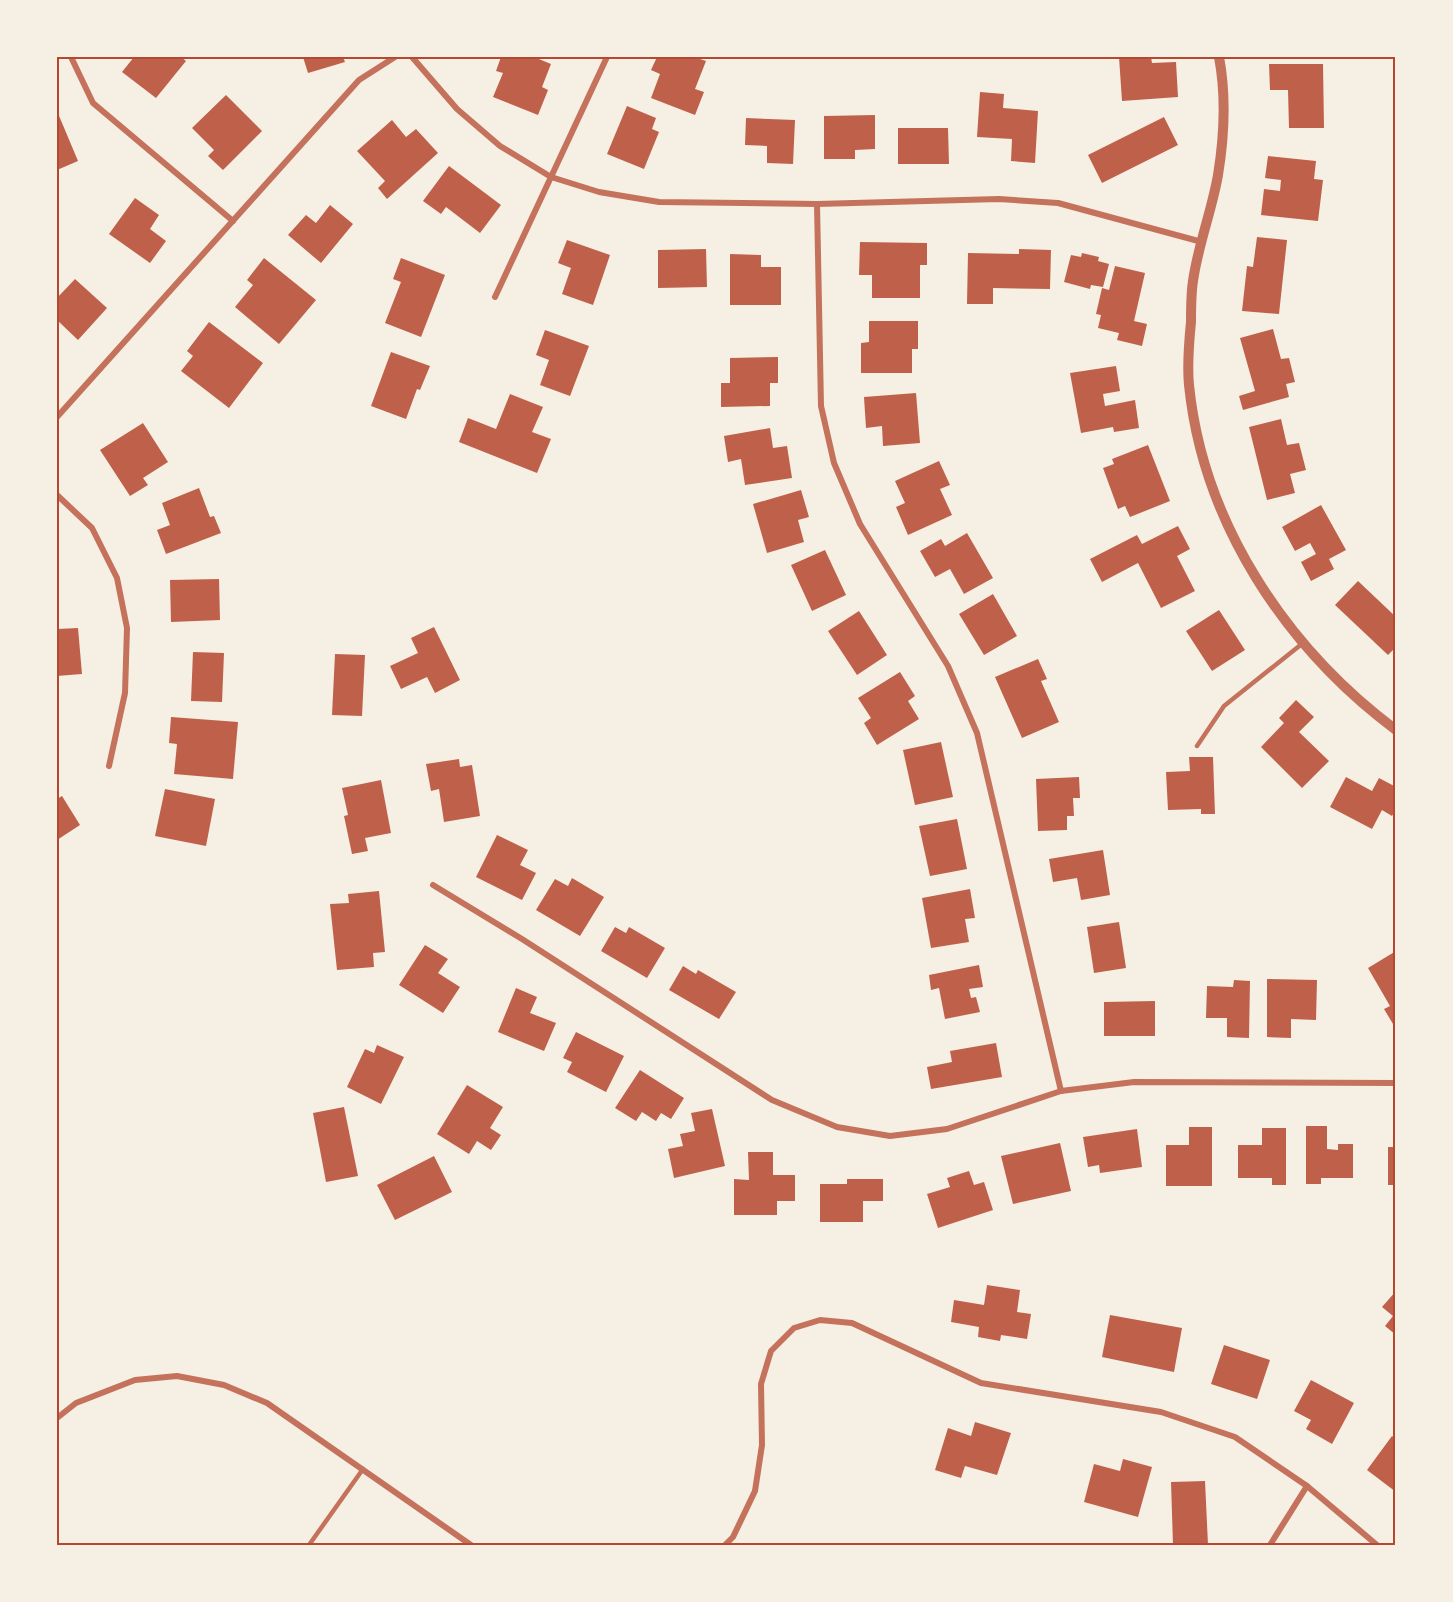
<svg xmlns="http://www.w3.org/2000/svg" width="1453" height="1602" viewBox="0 0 1453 1602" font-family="Rubik,sans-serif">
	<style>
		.building { fill: #bf614a }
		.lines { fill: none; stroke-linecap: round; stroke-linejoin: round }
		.service { stroke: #c5725c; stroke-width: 4.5 }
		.minor { stroke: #c5725c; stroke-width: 6 }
		.tertiary { stroke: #c5725c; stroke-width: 10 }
		.neatline { fill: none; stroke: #b5482f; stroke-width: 2 }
	</style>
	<rect width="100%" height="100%" fill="#f6efe4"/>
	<g class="building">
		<polygon points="134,57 181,57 186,61 156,98 122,72"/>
		<polygon points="303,57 343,57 345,62 308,73"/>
		<polygon points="501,57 534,57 551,64 542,87 548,90 538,115 493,97 503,73 496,71"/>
		<polygon points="657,57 694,57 706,61 695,89 704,92 695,115 651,98 660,74 651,70"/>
		<polygon points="1119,57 1151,57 1152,63 1176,62 1178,97 1122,101"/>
		<polygon points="1269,64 1323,64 1324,128 1289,128 1288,90 1270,90"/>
		<polygon points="980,92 1004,94 1003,108 1038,111 1035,163 1011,161 1012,139 977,137"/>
		<polygon points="226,95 262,131 223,170 208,156 214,150 192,128"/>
		<polygon points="627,106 656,118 652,129 659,132 644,169 607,154"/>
		<polygon points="57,111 78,161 57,170"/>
		<polygon points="875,115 875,149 855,150 855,159 824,159 824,116"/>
		<polygon points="1164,117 1178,145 1102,183 1088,155"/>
		<polygon points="746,118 795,120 793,164 767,163 767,146 745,145"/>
		<polygon points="392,120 406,137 416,129 438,153 387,199 378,188 385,181 357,151"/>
		<polygon points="898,128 948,128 949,164 898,164"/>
		<polygon points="1268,156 1316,161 1314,179 1323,180 1318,221 1261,215 1264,189 1280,191 1281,180 1265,178"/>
		<polygon points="449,166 501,205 480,233 446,207 441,214 423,201"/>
		<polygon points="135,198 159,215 150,229 166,241 150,263 109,234"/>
		<polygon points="330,205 353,224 321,263 288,235 306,215 316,223"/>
		<polygon points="1257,237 1287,240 1279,314 1242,311 1247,266 1253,267"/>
		<polygon points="567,240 610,255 593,305 562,294 571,268 558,263"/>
		<polygon points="860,242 927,243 927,265 920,265 920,298 872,298 872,275 859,275"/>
		<polygon points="706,249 707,287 658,288 658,250"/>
		<polygon points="1019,249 1051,250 1050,289 993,288 993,304 967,304 968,253 1019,254"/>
		<polygon points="1082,253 1099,257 1098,261 1109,264 1103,287 1091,285 1090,289 1064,282 1071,255 1081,257"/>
		<polygon points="730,254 761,255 761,267 781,267 781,305 730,305"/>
		<polygon points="264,258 316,300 279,344 235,307 253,285 247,280"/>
		<polygon points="401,258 445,275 421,337 385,323 401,282 393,279"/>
		<polygon points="1115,266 1145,273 1134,321 1147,324 1142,346 1117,340 1119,333 1098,328 1101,315 1096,314 1102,288 1109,290"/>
		<polygon points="75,279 107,308 78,340 57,320 57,298"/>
		<polygon points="869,321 918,321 918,349 912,349 912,373 861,373 861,343 869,342"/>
		<polygon points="209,322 263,363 229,408 181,371 193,356 187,351"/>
		<polygon points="1273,329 1281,359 1289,358 1295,382 1286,384 1289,397 1243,410 1239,396 1255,391 1240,338"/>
		<polygon points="545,330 589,346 570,396 540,385 549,360 536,355"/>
		<polygon points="391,352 430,366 420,390 417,389 406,419 371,406"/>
		<polygon points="778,357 778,383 770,383 770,406 721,407 721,383 730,383 730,358"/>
		<polygon points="1116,366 1120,391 1103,394 1105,406 1135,400 1139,428 1114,432 1113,427 1081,433 1070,373"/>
		<polygon points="916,393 920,443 883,446 882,426 866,428 864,397"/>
		<polygon points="510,394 543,407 532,432 551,439 537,473 459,442 468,418 496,429"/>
		<polygon points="1281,419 1287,445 1299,443 1306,470 1290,474 1295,493 1267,500 1249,427"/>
		<polygon points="143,423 168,462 143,478 148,485 130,496 100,450"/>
		<polygon points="770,428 773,448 787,446 792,478 745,485 741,459 728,462 724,436"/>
		<polygon points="1148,445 1170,501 1130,517 1125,506 1118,509 1103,468 1114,464 1112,459"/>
		<polygon points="939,461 950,485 940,489 952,515 908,535 896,507 905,503 895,481"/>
		<polygon points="199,488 210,517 214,516 221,533 166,554 157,530 170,525 162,503"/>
		<polygon points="801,490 809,517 798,520 804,542 767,553 753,504"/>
		<polygon points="1321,505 1346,550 1329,559 1334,569 1311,581 1301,562 1316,554 1310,543 1295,551 1282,527"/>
		<polygon points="1178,526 1190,549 1177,556 1195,591 1161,608 1138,563 1102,582 1090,559 1137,535 1142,544"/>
		<polygon points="967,533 993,578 964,594 950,569 935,577 920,551 941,539 945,546"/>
		<polygon points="825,550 846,595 812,611 791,565"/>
		<polygon points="219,579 220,620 171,622 170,580"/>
		<polygon points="1358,581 1396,617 1396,647 1388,655 1335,605"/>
		<polygon points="993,594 1017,636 984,655 959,614"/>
		<polygon points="1219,610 1245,650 1212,671 1186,631"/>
		<polygon points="859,611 887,655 857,675 828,631"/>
		<polygon points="434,627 460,680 435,693 427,677 401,689 390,666 418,653 411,638"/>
		<polygon points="78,628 82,674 57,676 57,629"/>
		<polygon points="193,652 224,653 222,702 191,701"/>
		<polygon points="335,654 365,655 362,716 332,715"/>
		<polygon points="1038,659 1047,679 1041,681 1059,722 1022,738 995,677"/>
		<polygon points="900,672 915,696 908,701 919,719 877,745 864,723 871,718 858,698"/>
		<polygon points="1296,700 1314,717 1299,732 1329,761 1302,788 1261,747 1284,723 1279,718"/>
		<polygon points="171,717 238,722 233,779 174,774 177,744 169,743"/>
		<polygon points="941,742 953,797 915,805 903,750"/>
		<polygon points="1189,757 1213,757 1215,814 1201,814 1201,809 1168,810 1166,772 1190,771"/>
		<polygon points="459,759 460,767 472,765 480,816 444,822 439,789 431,791 426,764"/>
		<polygon points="1079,777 1080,798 1073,798 1074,816 1067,816 1067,830 1038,831 1036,779"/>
		<polygon points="1346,777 1372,791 1379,778 1396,787 1396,809 1392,816 1382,810 1372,829 1330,807"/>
		<polygon points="381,780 391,833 365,838 368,851 352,854 344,816 348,815 342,788"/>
		<polygon points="165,789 215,799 206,846 155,836"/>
		<polygon points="62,796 80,825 57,840 57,799"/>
		<polygon points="957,819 967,869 930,876 919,826"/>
		<polygon points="497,835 528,850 520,865 536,873 522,900 476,877"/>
		<polygon points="1103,850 1110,895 1081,900 1077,878 1053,882 1049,859"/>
		<polygon points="572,878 604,897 580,936 536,910 555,879 568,886"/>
		<polygon points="970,889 975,918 965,919 969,942 931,948 922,898"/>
		<polygon points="379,891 385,952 373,953 374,967 337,970 330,904 349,903 348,894"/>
		<polygon points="1119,922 1126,968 1094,973 1087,927"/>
		<polygon points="615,927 626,933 629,927 665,948 647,978 601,951"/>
		<polygon points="425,945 448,959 438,973 460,987 443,1013 399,985"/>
		<polygon points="1396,951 1396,1029 1384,1009 1390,1006 1368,968"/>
		<polygon points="979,965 983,987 969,989 971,998 976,997 980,1012 945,1019 939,988 931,990 929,975"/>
		<polygon points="683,966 696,974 698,970 736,992 719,1019 669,990"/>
		<polygon points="1267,979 1317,980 1316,1020 1291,1019 1291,1038 1267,1037"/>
		<polygon points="1234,980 1250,981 1249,1038 1227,1037 1227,1018 1206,1018 1207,986 1233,987"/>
		<polygon points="516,988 537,997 530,1013 556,1023 544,1051 498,1032"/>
		<polygon points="1155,1001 1155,1036 1104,1036 1104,1002"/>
		<polygon points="576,1032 624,1056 606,1092 567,1072 572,1062 563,1058"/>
		<polygon points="996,1043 1002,1077 931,1089 927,1067 952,1062 950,1051"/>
		<polygon points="377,1045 404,1057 381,1104 347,1087 365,1049 374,1053"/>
		<polygon points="640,1070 684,1098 671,1119 661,1113 656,1121 642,1112 636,1121 615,1108"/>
		<polygon points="467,1085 503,1107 490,1128 501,1135 491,1150 477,1141 469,1154 437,1134"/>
		<polygon points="344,1107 358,1176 326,1182 313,1113"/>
		<polygon points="712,1109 725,1166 674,1178 668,1149 683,1146 680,1134 695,1131 691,1113"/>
		<polygon points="1306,1126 1327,1126 1327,1149 1338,1150 1338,1144 1353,1144 1353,1178 1321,1178 1321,1184 1306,1184"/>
		<polygon points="1189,1127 1212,1127 1212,1186 1166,1186 1166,1145 1189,1145"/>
		<polygon points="1262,1128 1286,1128 1286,1185 1272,1185 1272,1178 1238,1178 1238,1145 1262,1145"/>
		<polygon points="1137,1129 1142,1167 1100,1173 1099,1165 1088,1167 1083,1137"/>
		<polygon points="1060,1143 1071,1191 1013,1204 1001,1156"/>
		<rect x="1388" y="1147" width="8" height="38"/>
		<polygon points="748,1152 773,1152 773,1175 795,1175 795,1201 777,1201 777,1215 734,1215 734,1179 749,1180"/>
		<polygon points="434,1156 452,1192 395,1220 377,1185"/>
		<polygon points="969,1171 974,1185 984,1182 993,1210 938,1228 927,1194 950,1187 947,1178"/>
		<polygon points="847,1179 883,1179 883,1201 863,1201 863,1222 820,1222 820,1184 847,1184"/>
		<polygon points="987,1285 1020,1290 1017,1312 1031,1314 1027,1339 1001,1335 1000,1341 978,1337 979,1327 951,1322 954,1300 984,1305"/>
		<polygon points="1396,1291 1396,1335 1385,1326 1393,1316 1382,1307"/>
		<polygon points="1110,1315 1182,1328 1174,1372 1102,1357"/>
		<polygon points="1224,1345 1270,1360 1257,1399 1211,1384"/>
		<polygon points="1311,1380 1354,1403 1332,1444 1306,1429 1311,1420 1294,1411"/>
		<polygon points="975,1422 1011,1433 997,1475 965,1466 961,1478 935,1470 948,1428 971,1436"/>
		<polygon points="1392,1436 1396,1439 1396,1492 1367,1470"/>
		<polygon points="1123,1459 1152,1467 1138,1517 1084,1502 1094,1464 1120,1471"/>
		<polygon points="1205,1481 1208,1545 1173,1545 1171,1482"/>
	</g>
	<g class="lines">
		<g class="service">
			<polyline points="1197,746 1224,706 1303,643"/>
			<polyline points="309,1545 363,1469"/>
		</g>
		<g class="minor">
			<polyline points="71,57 93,103 233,221"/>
			<polyline points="412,57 457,109 500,146 551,177 599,192 659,202 817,204 999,199 1058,203 1202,242"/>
			<polyline points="817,204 821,406 834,463 860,524 948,666 977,733 1061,1091"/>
			<polyline points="495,297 607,57"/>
			<polyline points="57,417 359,80 395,57"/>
			<polyline points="57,495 92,528 117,578 127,628 125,693 109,766"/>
			<polyline points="433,885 522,939 772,1100 837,1127 890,1136 947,1129 1061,1091 1134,1082 1396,1083"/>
			<polyline points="57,1418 76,1403 135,1380 177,1376 224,1385 267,1403 471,1545"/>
			<polyline points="725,1545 733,1537 755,1491 762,1445 761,1384 771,1351 794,1328 820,1320 852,1323 981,1383 1161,1412 1235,1437 1307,1486 1377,1545"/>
			<polyline points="1270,1545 1307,1486"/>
		</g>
		<path class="tertiary" d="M1219,57C1226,94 1224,138 1218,175C1212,210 1198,245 1193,281C1191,294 1191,308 1191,322C1189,342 1187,365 1189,385C1203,523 1286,648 1396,730"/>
	</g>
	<rect width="1453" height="1602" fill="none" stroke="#f6efe4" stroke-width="117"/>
	<rect x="58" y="58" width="1336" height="1486" class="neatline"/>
</svg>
